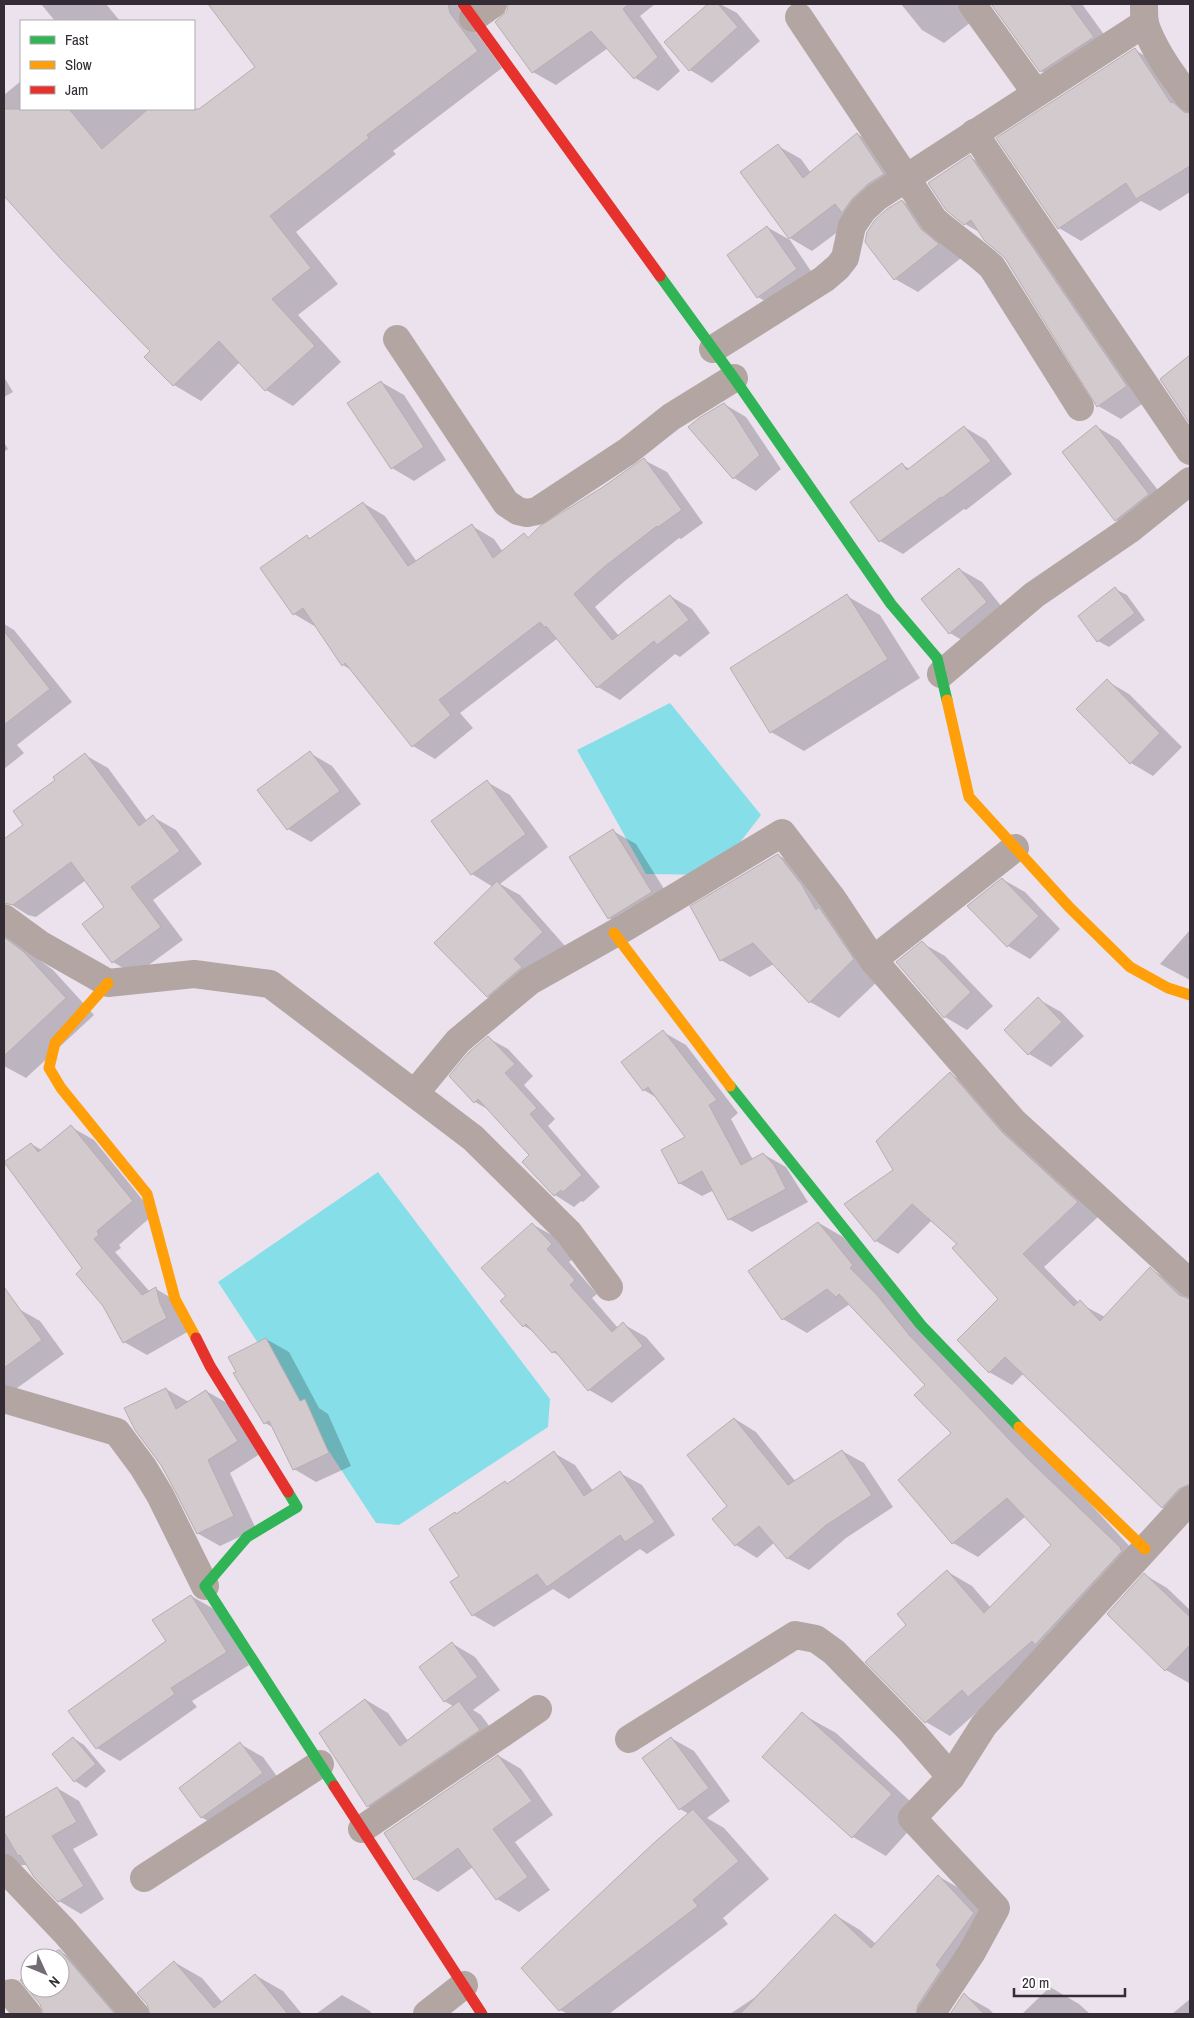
<svg xmlns="http://www.w3.org/2000/svg" width="1194" height="2018" viewBox="0 0 1194 2018" font-family="'Archivo Narrow',sans-serif">
	<style>
		.water { fill: #86dfe8 }
		.shadow { fill: #0003 }
		.building { fill: #d3cacd; stroke: #b6aeb0 }
		.lines { fill: none; stroke-linecap: round; stroke-linejoin: round }
		.street { stroke: #b3a6a2; stroke-width: 28 }
		.fast { stroke: #30b455; stroke-width: 11 }
		.slow { stroke: #ff9f0a; stroke-width: 11 }
		.jam { stroke: #e5322d; stroke-width: 11 }
	</style>
	<rect width="100%" height="100%" fill="#ebe2ee"/>
	<g class="water">
		<polygon points="670,703 761,815 715,875 646,874 577,750"/>
		<polygon points="378,1172 550,1399 548,1427 399,1525 376,1523 218,1282"/>
	</g>
	<g class="shadow">
		<polygon points="41,4 106,4 120,21 55,21"/>
		<polygon points="210,4 456,4 502,68 393,151 396,154 296,232 338,284 298,315 341,362 293,406 266,390 240,362 201,401 174,385 152,351 4,193 4,95 21,81 21,109 194,109 197,112 257,67"/>
		<polygon points="509,4 655,4 640,16 680,71 658,91 635,78 608,48 556,85 533,72 508,12"/>
		<polygon points="710,4 720,4 737,13 760,41 712,83 690,70 666,42"/>
		<polygon points="901,4 979,4 980,15 944,43 922,30"/>
		<polygon points="1040,4 1082,4 1116,51 1064,84 1041,71 1009,26"/>
		<polygon points="1135,50 1157,63 1190,113 1190,192 1160,211 1141,201 1081,241 1059,228"/>
		<polygon points="857,134 880,147 906,187 855,219 812,251 790,238 778,146 801,159 811,173"/>
		<polygon points="970,157 993,170 1149,399 1121,419 1098,406 1006,258 981,233 965,224"/>
		<polygon points="902,201 924,214 961,258 918,292 895,279"/>
		<polygon points="767,227 790,240 819,283 780,310 758,297"/>
		<polygon points="1190,357 1190,421 1162,379"/>
		<polygon points="4,377 13,392 4,397"/>
		<polygon points="381,382 404,395 446,460 414,481 392,468"/>
		<polygon points="724,404 746,417 781,469 756,491 734,478"/>
		<polygon points="964,427 986,440 1012,474 966,510 964,509 903,554 880,541 852,502 902,465 910,469"/>
		<polygon points="1097,427 1119,440 1171,507 1138,533 1116,520"/>
		<polygon points="4,442 8,449 4,452"/>
		<polygon points="644,460 667,472 703,523 681,539 679,538 626,580 595,607 619,636 670,596 692,609 710,633 680,657 675,654 620,700 598,687 558,638 460,713 473,728 435,759 413,746 351,670 343,665 316,627 294,614 307,537 311,539 363,503 385,516 417,562 472,526 494,539 503,552 524,535 529,538"/>
		<polygon points="959,569 982,582 1009,616 972,646 950,633"/>
		<polygon points="1115,589 1127,595 1145,620 1109,647 1098,641"/>
		<polygon points="847,596 880,615 920,678 804,751 771,732"/>
		<polygon points="4,624 14,630 72,702 17,745 24,753 4,769"/>
		<polygon points="1107,681 1129,694 1182,747 1153,776 1131,763"/>
		<polygon points="310,753 332,766 361,804 311,842 288,829 259,791"/>
		<polygon points="85,755 108,768 147,821 153,817 176,830 202,864 153,900 183,940 135,975 113,962 106,908 86,880 36,917 28,915 4,900 4,841 25,825 57,780"/>
		<polygon points="487,782 510,795 548,847 500,884 520,895 565,946 510,1009 487,996 493,887 472,874 433,822"/>
		<polygon points="613,831 636,844 674,905 632,931 609,918"/>
		<polygon points="778,855 807,872 882,977 839,1018 810,1002 774,964 750,977 721,960"/>
		<polygon points="1002,879 1025,892 1060,929 1030,959 1008,946"/>
		<polygon points="1190,930 1190,980 1160,964"/>
		<polygon points="4,934 53,970 94,1015 26,1078 4,1066"/>
		<polygon points="922,943 945,956 993,1006 967,1030 945,1017"/>
		<polygon points="1038,999 1061,1012 1084,1036 1051,1067 1029,1054 1006,1030"/>
		<polygon points="663,1032 686,1045 738,1113 731,1119 753,1160 763,1154 786,1167 808,1202 752,1232 729,1219 714,1190 702,1196 679,1183 687,1138 657,1098 644,1090"/>
		<polygon points="488,1038 508,1049 533,1076 524,1085 555,1119 548,1126 600,1187 583,1202 581,1201 574,1207 555,1195 524,1162 531,1156 489,1110 475,1102"/>
		<polygon points="950,1074 972,1087 1100,1215 1044,1267 1079,1303 1105,1317 1150,1269 1173,1282 1190,1298 1190,1514 1185,1520 1162,1507 1024,1373 1012,1385 989,1372 1000,1299 958,1244 932,1220 898,1254 876,1241 895,1170"/>
		<polygon points="71,1127 94,1140 154,1214 119,1245 121,1248 115,1252 150,1292 156,1289 178,1302 189,1331 147,1355 124,1342 84,1268 31,1144 42,1150"/>
		<polygon points="819,1223 843,1237 1145,1563 950,1736 926,1722 908,1625 948,1572 972,1586 991,1608 1053,1545 1026,1516 978,1557 953,1543 952,1433 926,1385 850,1304 807,1333 783,1319"/>
		<polygon points="532,1224 555,1237 574,1258 569,1262 597,1294 592,1298 618,1328 623,1324 646,1337 665,1359 612,1403 589,1390 563,1358 553,1352 536,1333 524,1326 508,1296"/>
		<polygon points="17,1308 40,1321 64,1354 13,1391 4,1385 4,1318"/>
		<polygon points="266,1339 289,1352 319,1408 328,1414 351,1466 316,1482 294,1469 274,1428 265,1423"/>
		<polygon points="166,1389 189,1402 206,1391 229,1404 260,1454 230,1473 256,1529 220,1546 197,1533"/>
		<polygon points="735,1419 756,1432 796,1482 842,1451 864,1463 893,1507 846,1538 809,1570 787,1558 775,1542 757,1558 736,1545 714,1520 729,1507"/>
		<polygon points="554,1453 575,1465 593,1491 620,1473 642,1485 675,1535 647,1554 640,1549 569,1599 553,1589 494,1627 473,1615 460,1576 505,1483 508,1484"/>
		<polygon points="1145,1575 1167,1588 1190,1610 1190,1682 1189,1683 1166,1670 1108,1614"/>
		<polygon points="191,1596 214,1609 249,1665 192,1701 197,1707 120,1761 97,1748 167,1642"/>
		<polygon points="453,1644 475,1657 500,1690 473,1710 481,1715 502,1743 390,1819 368,1806 366,1700 388,1713 408,1741 453,1706 444,1701"/>
		<polygon points="802,1714 836,1733 924,1814 886,1856 853,1837"/>
		<polygon points="73,1738 84,1745 106,1771 86,1788 75,1781 54,1754"/>
		<polygon points="671,1738 694,1751 730,1801 707,1818 724,1828 769,1879 723,1918 728,1924 609,2014 568,2014 560,2010 689,1814 680,1809"/>
		<polygon points="240,1744 263,1757 284,1786 224,1830 201,1817"/>
		<polygon points="499,1756 521,1769 553,1815 515,1842 550,1890 519,1912 497,1899 473,1867 438,1892 415,1879 385,1834"/>
		<polygon points="57,1788 79,1801 98,1835 73,1849 104,1899 81,1914 59,1901 35,1876 28,1865 22,1865 14,1869 4,1887 4,1819"/>
		<polygon points="938,1876 964,1891 999,1928 961,1980 966,1985 947,2014 730,2014 754,1998 764,1988 765,1989 835,1915 860,1930 876,1944"/>
		<polygon points="59,1951 87,1967 128,2014 44,2014 41,2003 21,1981 30,1974 30,1988 60,1988 60,1958 50,1958"/>
		<polygon points="174,1962 202,1978 222,2002 255,1975 283,1991 302,2014 151,2014"/>
		<polygon points="1050,1987 1079,2004 1090,2014 1022,2014"/>
		<polygon points="342,1995 370,2011 372,2014 316,2014"/>
		<polygon points="964,1995 989,2009 994,2014 951,2014"/>
		<polygon points="1190,1999 1190,2014 1172,2014"/>
	</g>
	<g class="building">
		<polygon points="208,4 448,4 450,13 478,51 367,135 369,138 270,216 311,268 272,299 315,346 265,391 219,341 173,386 144,357 150,351 60,258 4,196 4,109 69,109 102,149 148,109 199,109 255,67"/>
		<polygon points="508,4 629,4 623,9 658,57 634,79 591,31 532,73 495,22 507,11"/>
		<polygon points="708,4 718,4 738,27 689,71 664,42"/>
		<polygon points="991,4 1070,4 1094,37 1040,72"/>
		<polygon points="1135,48 1171,103 1173,102 1184,112 1190,113 1190,166 1136,199 1126,183 1058,229 996,138"/>
		<polygon points="857,133 884,174 868,184 852,199 842,213 835,204 789,239 740,172 778,144 803,178"/>
		<polygon points="970,155 1127,386 1097,407 1005,258 984,240 971,220 964,225 946,210 928,183"/>
		<polygon points="902,200 921,229 939,244 894,280 865,242 867,232 875,220 887,209"/>
		<polygon points="767,226 797,269 757,298 727,255"/>
		<polygon points="1190,355 1190,424 1160,379"/>
		<polygon points="381,381 424,447 391,469 347,403"/>
		<polygon points="724,403 734,414 760,455 733,479 688,427 699,418"/>
		<polygon points="1096,425 1149,494 1115,521 1062,452"/>
		<polygon points="964,426 991,461 942,498 941,497 879,542 850,502 902,463 907,470"/>
		<polygon points="644,458 682,510 658,527 657,526 604,567 574,594 612,640 670,595 689,620 657,645 654,641 597,688 546,626 545,628 540,622 439,700 451,715 412,747 345,663 342,666 303,608 293,615 260,568 307,535 309,539 363,502 408,566 472,524 493,558 524,533 528,538 540,526 603,487"/>
		<polygon points="959,568 987,602 949,634 921,599"/>
		<polygon points="1115,587 1135,613 1097,642 1078,616"/>
		<polygon points="847,594 888,659 770,733 730,668"/>
		<polygon points="4,631 50,689 4,725"/>
		<polygon points="1107,679 1160,733 1130,764 1076,709"/>
		<polygon points="310,751 340,791 287,830 257,790"/>
		<polygon points="85,753 139,826 153,815 180,851 131,887 161,927 112,963 82,924 104,907 71,862 13,905 4,903 4,839 23,825 13,811 55,780 53,777"/>
		<polygon points="487,780 526,834 471,875 431,821"/>
		<polygon points="613,829 652,892 608,919 569,857"/>
		<polygon points="778,854 802,885 816,910 819,907 854,959 809,1003 753,943 720,961 690,906"/>
		<polygon points="1002,878 1039,916 1007,947 967,906"/>
		<polygon points="497,881 543,932 514,959 522,967 487,997 434,943"/>
		<polygon points="4,937 24,952 66,998 4,1056"/>
		<polygon points="922,941 971,992 944,1018 896,962"/>
		<polygon points="1038,997 1062,1022 1028,1055 1004,1030"/>
		<polygon points="663,1030 717,1100 709,1105 741,1165 763,1153 774,1165 786,1189 728,1220 702,1171 679,1184 661,1150 685,1137 648,1087 643,1091 621,1062"/>
		<polygon points="488,1036 515,1064 505,1073 537,1108 530,1114 582,1175 563,1192 561,1190 554,1196 522,1162 529,1155 478,1099 474,1103 449,1076 469,1052"/>
		<polygon points="950,1072 1002,1132 1078,1202 1023,1254 1074,1306 1080,1300 1100,1321 1150,1267 1179,1295 1190,1299 1190,1484 1179,1489 1162,1508 1005,1357 989,1373 957,1340 998,1299 952,1248 957,1244 912,1204 875,1242 844,1204 893,1170 876,1141"/>
		<polygon points="71,1125 133,1201 97,1231 99,1235 94,1239 142,1295 156,1287 160,1303 167,1318 123,1343 103,1306 76,1274 82,1268 4,1162 31,1143 38,1152"/>
		<polygon points="818,1222 853,1265 850,1268 877,1295 910,1336 1028,1459 1121,1548 1120,1549 1122,1551 1035,1645 1032,1641 968,1697 962,1690 925,1723 865,1662 906,1625 897,1614 947,1570 984,1613 1051,1545 1007,1498 952,1544 898,1480 951,1433 914,1395 925,1385 839,1294 836,1297 827,1289 782,1320 748,1271"/>
		<polygon points="532,1223 552,1244 547,1249 575,1280 570,1285 612,1332 623,1322 643,1346 588,1391 555,1351 552,1353 526,1324 523,1327 500,1301 506,1296 481,1268"/>
		<polygon points="4,1287 42,1340 4,1368"/>
		<polygon points="266,1338 300,1401 305,1399 329,1453 293,1470 269,1421 264,1424 233,1373 236,1372 228,1357"/>
		<polygon points="166,1388 176,1409 206,1390 238,1441 208,1460 234,1516 197,1534 173,1487 161,1465 135,1430 124,1408"/>
		<polygon points="734,1418 788,1485 842,1450 872,1495 825,1526 787,1559 759,1526 735,1546 712,1519 727,1506 687,1455"/>
		<polygon points="554,1451 584,1496 620,1471 655,1522 625,1542 620,1535 547,1587 537,1574 472,1616 450,1582 459,1576 429,1529 455,1512 456,1514 505,1481 507,1484"/>
		<polygon points="1144,1573 1190,1617 1190,1645 1165,1671 1107,1614"/>
		<polygon points="191,1595 227,1652 171,1688 175,1694 96,1749 68,1711 166,1641 152,1620"/>
		<polygon points="452,1642 478,1677 444,1702 419,1667"/>
		<polygon points="365,1699 400,1746 459,1701 480,1730 367,1807 319,1733"/>
		<polygon points="802,1712 892,1794 852,1838 762,1757"/>
		<polygon points="73,1737 96,1764 74,1782 52,1754"/>
		<polygon points="671,1737 709,1788 679,1810 642,1758"/>
		<polygon points="240,1742 263,1773 201,1818 179,1788"/>
		<polygon points="498,1755 532,1801 493,1829 528,1877 496,1900 458,1848 414,1880 384,1833"/>
		<polygon points="57,1787 77,1822 52,1836 84,1886 58,1902 34,1877 20,1855 18,1856 4,1832 4,1818"/>
		<polygon points="693,1809 739,1861 693,1900 698,1906 559,2011 521,1968 656,1841"/>
		<polygon points="938,1875 974,1913 936,1965 941,1970 918,2005 916,2014 740,2014 835,1914 871,1948"/>
		<polygon points="58,1950 60,1950 115,2014 43,2014 40,2004 20,1980 30,1972 30,1988 60,1988 60,1958 48,1958"/>
		<polygon points="174,1961 214,2008 255,1974 288,2014 150,2014 147,2004 137,1993"/>
		<polygon points="964,1993 984,2014 950,2014"/>
	</g>
	<g class="lines">
		<g class="street">
			<polyline points="972,4 1036,93"/>
			<path d="M1144,5C1144,11 1144,18 1145,24C1154,51 1173,77 1190,98"/>
			<path d="M799,17L934,220C953,237 974,250 992,267L1080,407"/>
			<polyline points="473,18 493,4"/>
			<polyline points="974,133 1190,451"/>
			<polyline points="397,339 506,503 518,511 527,513 537,511 628,451 671,417 734,378"/>
			<polyline points="713,349 824,279 838,267 845,258 852,226 863,210 877,197 1145,23"/>
			<polyline points="941,674 1034,595 1129,530 1190,481"/>
			<polyline points="4,918 41,945 108,983 194,974 270,984 473,1138 569,1233 609,1287"/>
			<polyline points="873,960 1013,1121 1190,1283"/>
			<polyline points="415,1093 458,1041 530,981 626,927 782,833 832,898 873,960 1015,848"/>
			<polyline points="4,1399 117,1432 143,1467 160,1495 205,1586"/>
			<polyline points="629,1739 795,1635 816,1639 834,1652 911,1731 951,1777"/>
			<polyline points="362,1829 538,1709"/>
			<polyline points="4,1868 65,1932 135,2014"/>
			<polyline points="144,1878 320,1764"/>
			<polyline points="11,1993 28,2014"/>
			<polyline points="427,2014 464,1985"/>
			<polyline points="931,2014 972,1952 996,1908 912,1818 951,1777 984,1725 1190,1500"/>
		</g>
		<g class="fast">
			<polyline points="660,276 734,378 891,604 937,658 947,700"/>
			<polyline points="730,1086 921,1325 1019,1427"/>
			<polyline points="288,1492 297,1507 247,1537 205,1586 334,1786"/>
		</g>
		<g class="slow">
			<polyline points="947,700 969,797 1070,908 1130,967 1168,988 1190,995"/>
			<polyline points="614,933 730,1086"/>
			<polyline points="108,983 55,1043 49,1068 61,1088 147,1194 175,1299 196,1338"/>
			<polyline points="1019,1427 1145,1549"/>
		</g>
		<g class="jam">
			<polyline points="463,4 660,276"/>
			<polyline points="196,1338 210,1366 288,1492"/>
			<polyline points="334,1786 482,2014"/>
		</g>
	</g>
	<rect width="1194" height="2018" fill="none" stroke="#332c34" stroke-width="10"/>
	<rect x="20" y="20" width="175" height="90" fill="#ffffff" stroke="#adabae"/>
	<rect x="30" y="36" width="25" height="8" fill="#30b455" stroke="#adabae"/>
	<text x="65" y="45" font-size="15" fill="#332c34">Fast</text>
	<rect x="30" y="61" width="25" height="8" fill="#ff9f0a" stroke="#adabae"/>
	<text x="65" y="70" font-size="15" fill="#332c34">Slow</text>
	<rect x="30" y="86" width="25" height="8" fill="#e5322d" stroke="#adabae"/>
	<text x="65" y="95" font-size="15" fill="#332c34">Jam</text>
	<g transform="translate(45 1973) rotate(134)"><circle r="24" fill="#ffffff" stroke="#adabae"/>
	<path d="M0-4L9 19L0 12L-9 19Z" fill="#736c75"/>
	<text y="-8" font-size="14" font-weight="bold" text-anchor="middle" fill="#332c34">N</text>
	</g>
	<path d="M1014 1988v8h111v-8" fill="none" stroke="#332c34" stroke-width="2.5"/>
	<text x="1022" y="1988" font-size="15" fill="#332c34" stroke="#ffffff" stroke-width="4" paint-order="stroke">20 m</text>
</svg>
